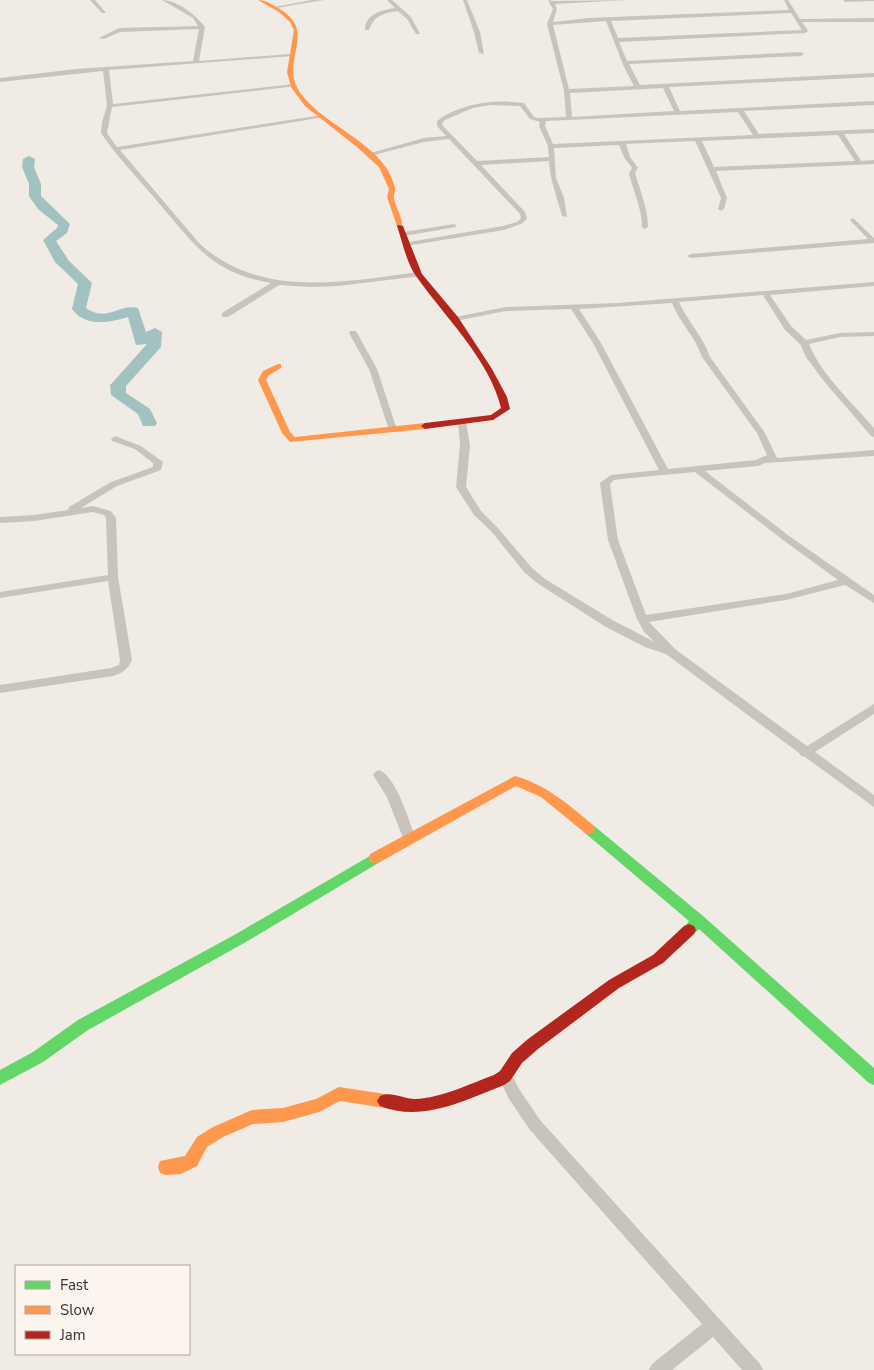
<svg xmlns="http://www.w3.org/2000/svg" width="874" height="1370" viewBox="0 0 874 1370" font-family="'Nunito Sans',sans-serif">
	<style>
		.lines { fill: none; stroke-linecap: round; stroke-linejoin: round }
		.river { fill: #a1c2c1; fill-rule: evenodd }
		.street { fill: #c9c3be; fill-rule: evenodd }
		.fast { fill: #63d668; fill-rule: evenodd }
		.slow { fill: #ff974d; fill-rule: evenodd }
		.jam { fill: #b3261e; fill-rule: evenodd }
	</style>
	<rect width="100%" height="100%" fill="#f0ebe5"/>
	<g class="lines">
		<path class="river" d="M29,156L35,159L34,167L41,184V196L70,224L67,233L56,241L69,261L92,283L86,308C108,323 118,303 138,308L146,332L155,328L162,332L161,347L126,386V393L150,409L157,423L155,426H143L138,414L111,395L110,385L113,382L147,344L136,345L128,317C109,323 85,327 72,309L78,284L55,262L43,240L57,228L58,225L38,209L29,196V184L22,167L23,159Z"/>
		<g class="street">
			<polygon points="90,0 95,0 106,13 102,13"/>
			<path d="M162,0C177,0 196,15 205,27L199,61L290,54L293,56L109,70L113,104L294,84L297,86L112,107L107,133L117,147L322,115L325,117L120,150L199,243C259,299 345,282 418,272H421V276L338,286L311,287L279,285L228,317H222V313L271,283C211,273 194,244 157,201C138,178 118,158 101,133L102,122L107,106L103,71L0,82V78L76,69L193,61L199,29L120,32L104,39L99,38L119,28L198,26L193,18Z"/>
			<polygon points="312,0 324,0 276,8 274,7"/>
			<path d="M387,0H392L411,17L420,34H416L407,19L398,11C383,13 374,16 369,30H365C365,14 382,10 395,8Z"/>
			<polygon points="463,0 467,0 480,32 484,54 479,53 474,32"/>
			<path d="M548,0L553,1L628,0L555,4L557,9L553,22L588,18L789,10L784,0H788L800,19L874,18V22H802L808,31L805,33L619,42L627,61L801,52L804,54L801,56L629,64L640,85L874,73V77L669,87L680,111L874,101V105L744,111L759,134L874,129V133L844,134L861,161L874,160V164L716,171L727,198L724,209L721,211L718,209L721,198L695,141L626,144L630,157L638,168L635,173C640,191 648,208 648,227L645,229L642,227C642,208 633,191 629,173L632,168L624,157L619,145L554,148L556,178L564,198L567,217L562,216C557,197 550,180 549,161L481,165L525,212L527,219L521,224L504,230L406,246V242H409L503,226L517,222L521,218L520,214L449,139L424,142L370,156L367,154L424,138L446,136L437,126V121C461,103 495,99 524,103L534,117L539,118L566,117L564,91L547,24L553,9ZM791,13L802,30L618,38L611,21ZM606,21L624,67L634,86L569,89L553,25ZM663,88L674,111L572,117L570,93ZM490,105L520,106L530,119L540,122L539,126L548,146L549,157L477,161L443,126L442,123L445,120L473,108ZM738,112L753,135L553,144L545,126L546,121ZM838,135L855,161L714,167L702,141Z"/>
			<polygon points="843,0 874,0 874,1 845,2"/>
			<polygon points="853,218 874,238 874,243 691,258 687,256 691,254 868,239 850,220"/>
			<polygon points="454,224 456,225 456,227 404,236 400,234 404,232"/>
			<path d="M874,282V286L770,295L791,326L806,340L840,333L874,332V336L840,337L809,344C822,376 852,402 874,428V437L871,436L823,380L806,357L800,344L785,330L763,295L679,302C688,322 703,336 710,357L765,433L777,458L874,450V456L765,463L758,466L705,471L789,536L874,595V603L845,585L786,600L649,622L675,649L807,746L874,704V714L815,752L874,795V807L805,757L801,756L799,753L666,654L645,647L606,627L537,583L524,572L491,531L474,515L456,487L460,445L458,422L462,419L466,422L470,445L466,487L481,511L497,527L532,568L545,579L614,621L655,642L644,632L637,619L608,540L600,483L611,475L659,470L593,343L571,309L506,311L455,321L451,319L455,317L506,307L618,303ZM672,303C680,323 695,336 702,357L757,433L767,455L756,460L668,469L601,343L579,309ZM695,472L783,540L838,580L786,594L646,615L618,540L610,484L614,480L621,479Z"/>
			<polygon points="350,331 356,331 377,369 397,430 396,432 390,432 389,430 369,369 349,333"/>
			<path d="M115,436L141,446L163,462L161,470L117,486L81,508L93,506L111,511L116,518L118,577L132,660C128,669 123,673 113,676L0,693V685L111,668L119,665L120,660L108,581L0,598V592L108,575L106,518L104,515L93,512L34,521L0,523V517L34,515L68,510L69,507L111,482L153,467V463L135,449L112,441L111,439Z"/>
			<path d="M379,770C396,776 410,822 415,838L413,842L409,843L405,842L403,838L387,797L373,775L375,772Z"/>
			<polygon points="505,1069 510,1071 519,1089 540,1120 760,1364 763,1370 742,1370 713,1337 672,1370 649,1370 652,1364 702,1324 530,1130 509,1099 498,1076 500,1071"/>
		</g>
		<g class="fast">
			<path d="M589,824L593,825L703,916L874,1068V1085L869,1083L699,929C694,934 691,937 684,934L682,930L689,921L585,833L583,829L585,825Z"/>
			<polygon points="375,853 380,854 381,858 380,862 246,942 88,1030 43,1062 0,1085 0,1070 33,1052 78,1020 236,934"/>
		</g>
		<g class="slow">
			<path d="M258,0C266,0 271,4 278,8C321,32 276,62 302,95C327,128 386,145 395,188C396,192 393,195 394,199C396,208 403,218 402,227L397,226L387,197L389,189L379,167L357,147L305,106L291,87L287,72L294,30L290,22L279,12Z"/>
			<polygon points="278,364 281,364 281,368 269,375 266,380 290,432 295,437 425,423 429,426 425,429 290,442 282,433 258,380 263,371"/>
			<path d="M515,776C547,785 569,805 593,825L595,829L593,833L589,834L585,833L541,797L516,786L380,862L375,863L370,862L369,858L370,854Z"/>
			<polygon points="339,1087 385,1094 390,1096 393,1101 390,1106 385,1108 340,1101 319,1112 283,1122 253,1124 223,1137 207,1147 197,1166 181,1174 166,1175 160,1173 158,1167 160,1161 185,1156 197,1137 213,1127 252,1110 283,1108 316,1099"/>
		</g>
		<g class="jam">
			<path d="M398,225L403,226L422,274L458,317L492,369L507,397L510,409L493,420L425,429L421,426L425,423L491,415L501,408C490,360 444,316 416,276C407,264 402,241 397,226Z"/>
			<path d="M689,924L694,926L696,930L694,934L663,963L619,988L538,1049L522,1063L510,1081L504,1085C465,1100 422,1123 380,1106L377,1101L380,1096C391,1091 403,1099 415,1099C442,1098 469,1084 494,1075L500,1071L512,1053L528,1039L609,980L653,955L684,926Z"/>
		</g>
	</g>
	<rect x="15" y="1265" width="175" height="90" fill="#fbf5ee" stroke="#aea6a0"/>
	<rect x="25" y="1281" width="25" height="8" fill="#63d668" stroke="#aea6a0"/>
	<text x="60" y="1290" font-size="15" fill="#3b302b">Fast</text>
	<rect x="25" y="1306" width="25" height="8" fill="#ff974d" stroke="#aea6a0"/>
	<text x="60" y="1315" font-size="15" fill="#3b302b">Slow</text>
	<rect x="25" y="1331" width="25" height="8" fill="#b3261e" stroke="#aea6a0"/>
	<text x="60" y="1340" font-size="15" fill="#3b302b">Jam</text>
</svg>
